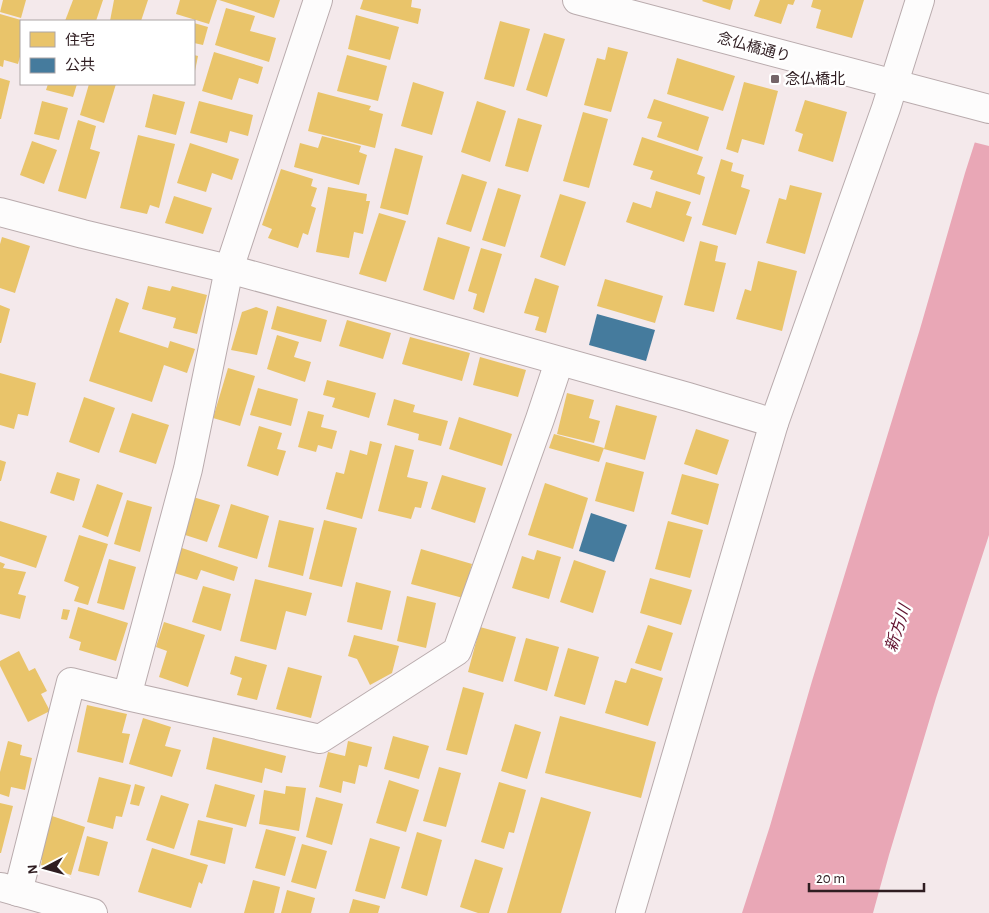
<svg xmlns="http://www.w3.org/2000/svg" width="989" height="913" viewBox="0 0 989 913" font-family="'Alegreya Sans','Noto Sans JP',sans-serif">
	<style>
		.water { fill: #e9a7b6 }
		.pier { fill: #f4e9eb }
		.homes { fill: #e9c46a }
		.public { fill: #457b9d }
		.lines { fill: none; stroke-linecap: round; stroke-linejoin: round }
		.minor-casing { stroke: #b9abad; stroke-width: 30 }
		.minor { stroke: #fdfcfc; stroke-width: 28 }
		.poi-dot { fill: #746468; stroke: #fff; stroke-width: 2 }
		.labels { text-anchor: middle; stroke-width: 5; stroke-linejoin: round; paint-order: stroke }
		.street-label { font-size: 15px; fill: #2f1d21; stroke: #fff }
		.poi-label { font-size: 15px; fill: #2f1d21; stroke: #fff; text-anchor: start }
		.water-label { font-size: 16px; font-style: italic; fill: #61122e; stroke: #fff }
	</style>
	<rect width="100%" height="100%" fill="#f4e9eb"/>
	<polygon class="water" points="989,98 989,535 936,698 889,855 873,913 742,913 770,826 812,681 920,329 965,173"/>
	<polygon class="pier" points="989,95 989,146 973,142 987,97"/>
	<g class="homes">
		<polygon points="3,0 26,0 21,18 0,12"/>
		<polygon points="73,0 103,0 96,21 65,21"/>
		<polygon points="114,0 148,0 141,21 110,21"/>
		<polygon points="180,0 217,0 209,24 176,14"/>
		<polygon points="219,0 280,0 274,18"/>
		<polygon points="363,0 412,0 411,7 421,9 418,24 360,9"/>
		<polygon points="703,0 733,0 730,10 702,1"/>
		<polygon points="760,0 795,0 793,5 788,4 781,24 754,16"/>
		<polygon points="813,0 864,0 852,38 816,28 821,10 811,7"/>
		<polygon points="226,8 255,16 250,31 276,38 269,62 215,45"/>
		<polygon points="0,14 21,20 21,53 18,64 4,60 3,67 0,66"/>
		<polygon points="356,15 399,27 390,60 348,49"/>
		<polygon points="500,21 530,29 514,87 484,79"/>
		<polygon points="194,23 208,27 203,45 194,43"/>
		<polygon points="544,33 565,39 547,97 526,90"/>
		<polygon points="608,47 628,52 611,112 584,105 597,58 605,60"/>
		<polygon points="214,52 263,67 258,84 239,78 232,100 202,91"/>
		<polygon points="194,55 198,56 195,71 194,71"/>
		<polygon points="347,55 387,66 378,101 337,91"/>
		<polygon points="677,58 735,76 723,111 667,94"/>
		<polygon points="0,78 10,81 1,119 0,119"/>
		<polygon points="413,82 444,92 432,135 401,126"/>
		<polygon points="744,82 778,91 764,145 742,139 738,153 726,149"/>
		<polygon points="48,84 77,84 73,97 46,90"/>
		<polygon points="89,84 116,84 104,123 80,115"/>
		<polygon points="318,92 371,106 369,110 383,114 375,148 308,131"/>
		<polygon points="153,94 185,102 176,135 145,127"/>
		<polygon points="654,99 709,117 698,151 657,137 662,122 647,118"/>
		<polygon points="805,100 847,112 833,162 798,151 803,134 795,131"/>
		<polygon points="42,101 68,108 59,140 34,134"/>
		<polygon points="199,101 253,115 248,136 230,131 227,143 190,133"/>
		<polygon points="477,101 506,111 490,162 461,152"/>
		<polygon points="583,112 608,119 589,188 563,181"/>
		<polygon points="518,118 542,125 528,172 505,166"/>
		<polygon points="78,120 96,126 90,149 100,152 86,199 58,191"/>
		<polygon points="138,135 175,144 159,208 150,205 147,214 120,208"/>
		<polygon points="322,136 361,146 359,152 367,155 359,185 294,167 300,143 318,148"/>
		<polygon points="642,137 703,157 697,174 705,177 700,195 650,179 653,171 633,165"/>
		<polygon points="32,141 57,150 44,184 20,175"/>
		<polygon points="190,143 239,159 232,180 212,173 206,192 177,183"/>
		<polygon points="395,148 423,156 408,215 380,208"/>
		<polygon points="721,159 733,163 731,171 744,175 741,187 750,190 736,235 702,225"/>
		<polygon points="281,169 313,179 311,186 317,188 311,206 316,208 308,235 303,233 298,248 268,238 272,229 262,225"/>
		<polygon points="462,174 487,182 471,232 446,224"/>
		<polygon points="790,185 822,193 805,254 766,243 779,198 786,200"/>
		<polygon points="328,187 367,194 366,201 370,201 363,234 354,232 349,258 316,252"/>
		<polygon points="498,188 521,195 505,247 482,240"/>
		<polygon points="656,191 691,202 686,215 692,217 684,242 626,222 633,202 651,208"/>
		<polygon points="560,194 586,202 565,266 540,257"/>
		<polygon points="174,196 212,208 203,234 165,223"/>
		<polygon points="379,213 406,221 386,282 359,274"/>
		<polygon points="2,237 30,246 15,293 0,288 0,244"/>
		<polygon points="438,237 470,247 454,300 423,290"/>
		<polygon points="700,241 718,246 715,261 726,263 714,312 684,305"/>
		<polygon points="481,248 502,254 484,313 473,309 477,294 468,291"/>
		<polygon points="758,261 797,271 782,331 736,319 745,289 751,291"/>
		<polygon points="535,278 559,286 546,333 535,330 539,317 524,313"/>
		<polygon points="605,279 663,296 655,323 597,306"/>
		<polygon points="148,286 170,291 172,286 207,295 197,334 173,328 176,318 142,309"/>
		<polygon points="116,298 129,303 119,332 168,348 170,341 195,349 187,373 164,365 152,402 89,381"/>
		<polygon points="0,305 10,309 1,343 0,343"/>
		<polygon points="277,306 327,320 321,342 271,329"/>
		<polygon points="256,307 268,311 268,312 257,355 231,350 242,312"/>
		<polygon points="347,320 391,333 383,359 339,346"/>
		<polygon points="277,335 299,342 294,357 311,362 305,382 267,369"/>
		<polygon points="410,337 470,353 462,381 402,364"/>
		<polygon points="480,357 526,370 518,397 473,385"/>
		<polygon points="228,368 255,376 240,426 213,418"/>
		<polygon points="0,373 36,383 28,416 18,414 14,429 0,425"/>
		<polygon points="327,380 376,393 369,418 332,407 335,398 323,395"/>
		<polygon points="258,388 298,399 291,426 250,415"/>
		<polygon points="567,393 594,400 589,418 600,421 594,443 557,434"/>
		<polygon points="84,397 115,408 99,453 69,442"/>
		<polygon points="394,399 415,405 413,412 448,421 441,446 418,440 419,434 387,425"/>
		<polygon points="616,405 657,416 645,460 604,449"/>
		<polygon points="308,411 324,415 321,427 337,431 332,449 318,445 316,452 298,447"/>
		<polygon points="132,413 169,425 156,464 119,452"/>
		<polygon points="459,417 512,434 502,466 449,449"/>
		<polygon points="259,426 282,433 277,449 286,451 278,476 247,466"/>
		<polygon points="696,429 729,440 717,475 684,464"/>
		<polygon points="554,434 604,448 599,462 549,448"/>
		<polygon points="370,441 382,444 362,519 326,509 336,472 344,474 350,450 367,455"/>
		<polygon points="395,445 414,450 407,477 428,482 421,508 415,507 411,519 378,511"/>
		<polygon points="0,460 6,462 1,481 0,481"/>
		<polygon points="606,462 644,472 634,512 595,501"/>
		<polygon points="57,472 80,479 74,501 50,493"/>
		<polygon points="682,474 719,484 708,525 671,514"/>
		<polygon points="442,475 486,488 475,523 431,509"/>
		<polygon points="545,483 588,498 573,549 528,535"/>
		<polygon points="97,484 123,493 108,537 82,527"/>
		<polygon points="193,497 220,505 207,542 182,534"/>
		<polygon points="127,500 152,507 140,552 114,544"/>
		<polygon points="231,504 269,516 257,559 218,547"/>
		<polygon points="279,520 314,528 303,576 268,567"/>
		<polygon points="324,520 357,528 342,587 309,579"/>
		<polygon points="0,521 47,536 36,568 0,556"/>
		<polygon points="668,521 703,530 690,578 655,569"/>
		<polygon points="79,535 108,544 88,605 74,601 79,587 64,581"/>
		<polygon points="179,547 238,567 234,581 201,570 197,580 171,572"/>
		<polygon points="421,549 472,564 463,598 411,584"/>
		<polygon points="537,550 561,557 549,599 512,588 522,556 534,560"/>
		<polygon points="109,559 136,567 124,610 97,603"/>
		<polygon points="574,560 606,571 593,613 560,602"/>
		<polygon points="0,562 5,564 3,568 26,572 18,594 26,596 20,619 0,614"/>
		<polygon points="650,578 692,590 681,625 640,613"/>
		<polygon points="255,579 312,593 306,616 286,611 276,650 240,641"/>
		<polygon points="356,582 391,591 382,630 347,622"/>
		<polygon points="203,586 231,594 221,631 192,622"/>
		<polygon points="407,596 436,603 426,648 397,641"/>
		<polygon points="78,607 128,623 116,661 79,650 81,642 69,638"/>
		<polygon points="63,609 70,610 67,620 61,619"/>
		<polygon points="164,622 205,635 188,687 159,677 167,651 156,647"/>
		<polygon points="648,625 673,633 661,671 635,663"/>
		<polygon points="480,627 516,637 503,682 468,672"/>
		<polygon points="354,635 399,646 392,673 370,685 357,659 348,656"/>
		<polygon points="526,638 559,647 547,691 514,681"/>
		<polygon points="568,648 599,657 585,705 554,696"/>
		<polygon points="19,651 29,671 35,668 47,691 41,694 50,711 28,722 0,666 0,661"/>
		<polygon points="235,656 267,665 257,700 237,695 242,678 230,674"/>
		<polygon points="288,667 322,676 311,718 276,709"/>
		<polygon points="631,668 663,678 648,726 605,713 615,680 626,683"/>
		<polygon points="463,687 484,693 467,755 446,750"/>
		<polygon points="87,705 127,714 122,733 130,734 123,763 77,752"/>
		<polygon points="560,716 656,742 641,798 545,773"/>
		<polygon points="143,718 171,727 165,746 181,750 172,777 129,764"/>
		<polygon points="515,724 541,732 527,779 501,771"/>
		<polygon points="393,736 429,746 419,779 384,769"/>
		<polygon points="213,737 286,756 282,773 265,768 262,783 206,769"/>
		<polygon points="8,741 22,745 20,755 32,758 25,790 11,787 9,797 0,794 0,772"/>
		<polygon points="348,741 372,747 367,767 359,765 355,784 343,781 341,793 319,787 328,752 345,756"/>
		<polygon points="439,767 461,773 446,827 423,821"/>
		<polygon points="99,777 131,785 122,817 116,816 113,829 87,822"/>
		<polygon points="389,780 419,790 406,832 376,823"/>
		<polygon points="499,782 526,790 514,833 509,832 504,849 481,842"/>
		<polygon points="135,784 145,787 139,806 130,804"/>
		<polygon points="215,784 255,795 246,827 206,817"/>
		<polygon points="286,786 306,788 299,831 259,824 264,790 285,794"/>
		<polygon points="161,795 189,804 174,849 146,840"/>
		<polygon points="316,797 343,804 332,845 306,837"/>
		<polygon points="541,797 591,812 561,913 507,913"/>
		<polygon points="0,803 13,806 1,853 0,853"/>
		<polygon points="52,816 85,827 71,875 41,865 42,860 39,859"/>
		<polygon points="198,820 233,828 225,864 190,855"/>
		<polygon points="266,829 296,837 285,876 255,868"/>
		<polygon points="417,832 442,840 427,896 401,888"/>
		<polygon points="87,836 108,842 99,876 78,871"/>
		<polygon points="370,838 400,847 385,899 355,891"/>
		<polygon points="302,844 327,851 316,889 291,882"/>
		<polygon points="152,848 208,865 202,884 199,882 191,908 138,892"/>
		<polygon points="475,859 503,868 489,913 478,913 460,907"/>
		<polygon points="253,880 280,887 274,913 244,913"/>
		<polygon points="287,890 315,898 311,913 281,913"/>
		<polygon points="353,899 380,906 378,913 349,913"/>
	</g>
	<g class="public">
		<polygon points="597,314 655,330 646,361 589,345"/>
		<polygon points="591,513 627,525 614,562 579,551"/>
	</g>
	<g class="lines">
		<g class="minor-casing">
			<g id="minor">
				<polyline points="577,0 989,109"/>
				<polyline points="0,212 83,234 229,269 397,315 688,397 774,423"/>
				<polyline points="127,696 188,469 229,269 318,0"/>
				<polyline points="1,887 93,913"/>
				<polyline points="18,892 71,682 127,696 320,739 457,651 540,419 559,362"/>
				<polyline points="630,913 774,423 886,108 920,0"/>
			</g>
		</g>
		<use href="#minor" class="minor"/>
	</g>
	<rect class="poi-dot" x="770" y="74" width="10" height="10" rx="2.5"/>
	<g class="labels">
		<g class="street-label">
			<text transform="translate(754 47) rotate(15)" y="5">念仏橋通り</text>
		</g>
		<g class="poi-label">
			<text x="785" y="84">念仏橋北</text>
		</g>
		<g class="water-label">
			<text transform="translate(897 628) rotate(-72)" y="6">新方川</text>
		</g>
	</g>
	<rect x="20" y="20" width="175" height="65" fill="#ffffff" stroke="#aca5a6"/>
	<rect x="30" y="32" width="25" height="15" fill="#e9c46a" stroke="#aca5a6"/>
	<text x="65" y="45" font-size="15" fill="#2f1d21">住宅</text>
	<rect x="30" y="58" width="25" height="15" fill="#457b9d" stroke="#aca5a6"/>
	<text x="65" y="70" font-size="15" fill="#2f1d21">公共</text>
	<g transform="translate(45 868) rotate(264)" stroke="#ffffff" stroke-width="4" paint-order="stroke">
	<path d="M0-4L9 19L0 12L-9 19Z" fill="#2f1d21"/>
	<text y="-8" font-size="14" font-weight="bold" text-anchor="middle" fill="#2f1d21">N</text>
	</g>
	<path d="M809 883v8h115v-8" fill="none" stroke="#2f1d21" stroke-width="2.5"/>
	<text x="816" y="883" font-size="15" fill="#2f1d21" stroke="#ffffff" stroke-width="4" paint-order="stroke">20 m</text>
</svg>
